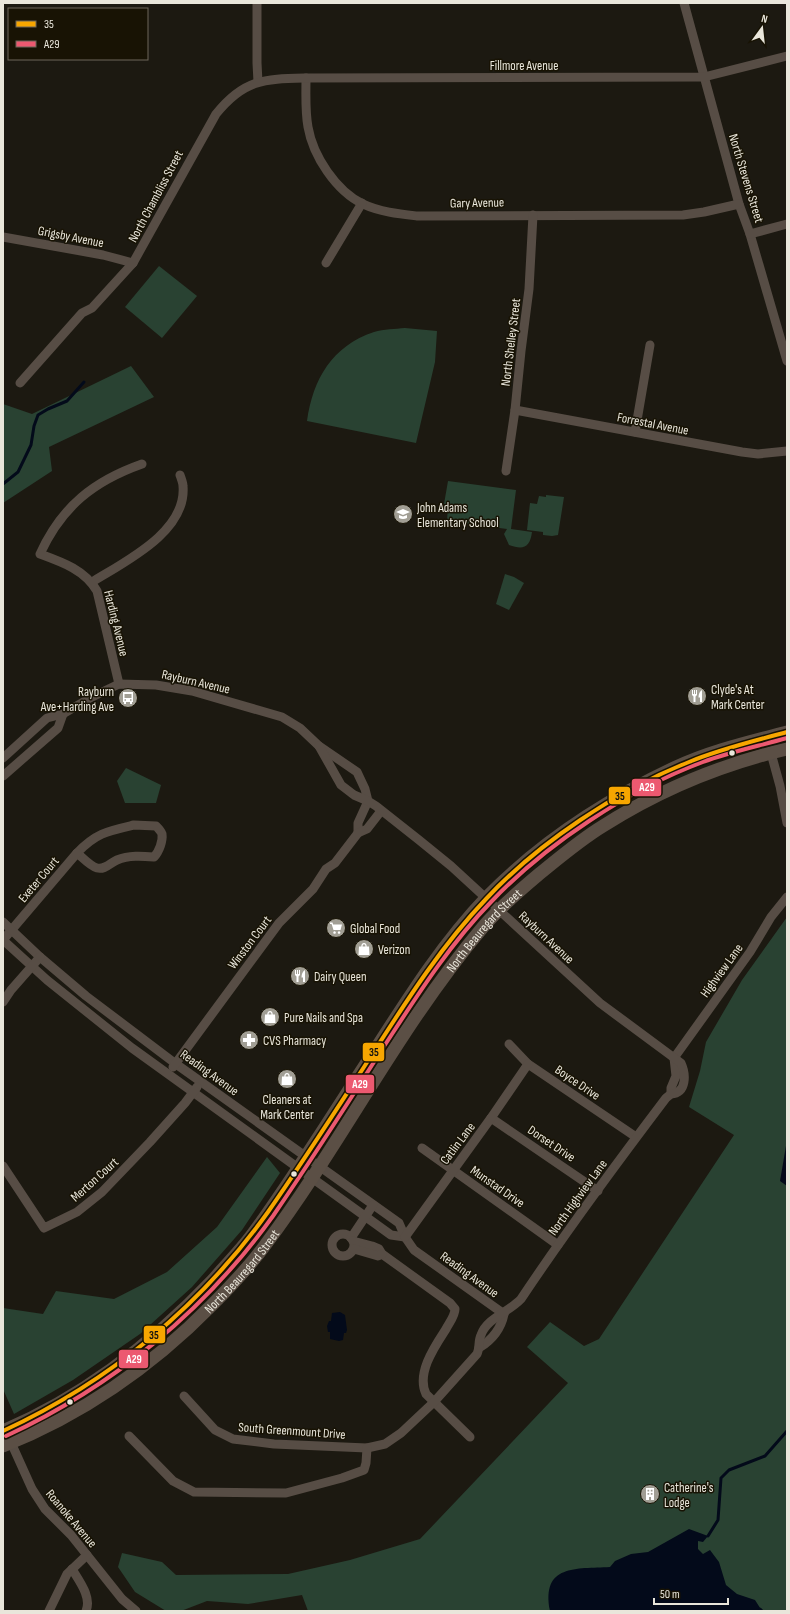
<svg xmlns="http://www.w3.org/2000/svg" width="790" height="1614" viewBox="0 0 790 1614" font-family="'Sofia Sans Condensed',sans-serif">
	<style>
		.green { fill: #294232 }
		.water { fill: #030a1a }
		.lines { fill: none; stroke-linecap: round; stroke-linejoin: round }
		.stream { stroke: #030a1a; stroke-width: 3 }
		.street { stroke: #574d45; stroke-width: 9 }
		.secondary { stroke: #5b4f45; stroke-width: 13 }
		.bus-1-casing { stroke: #181304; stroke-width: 7 }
		.bus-2-casing { stroke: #181304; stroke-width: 7 }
		.bus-1 { stroke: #f7a600; stroke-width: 4 }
		.bus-2 { stroke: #ec5970; stroke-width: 4 }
		.bus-dot { fill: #e9e6db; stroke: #181304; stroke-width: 1.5 }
		.labels { text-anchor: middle; stroke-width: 3; stroke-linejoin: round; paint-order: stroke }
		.street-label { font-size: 13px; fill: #e9e6db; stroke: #181304 }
		.poi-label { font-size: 13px; fill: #e9e6db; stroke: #181304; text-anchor: start }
		.line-badge { stroke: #181304; stroke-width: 1.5 }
		.badge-label { font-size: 11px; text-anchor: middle; font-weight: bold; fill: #fff }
		.pale-badge-label { font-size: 11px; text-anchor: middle; font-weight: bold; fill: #111 }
	</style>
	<rect width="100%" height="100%" fill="#1c1911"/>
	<g class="green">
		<polygon points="159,266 197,296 162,338 125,307"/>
		<path d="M405,328L437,331L435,362L416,443L307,421C313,379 332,346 374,332C384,329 395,329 405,328Z"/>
		<polygon points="131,366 154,397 49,447 52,471 3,503 3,404 32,414"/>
		<path d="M448,481L516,490L511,529L532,532C530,548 523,550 509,545L504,534L507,529L447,521L448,506L444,504Z"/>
		<polygon points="546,495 564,497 558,535 552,536 543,535 543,532 527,530 530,503 537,504 539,496 546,497"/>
		<polygon points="505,574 514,577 524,583 509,610 496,604"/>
		<polygon points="126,768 161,785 156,803 125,803 117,781"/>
		<polygon points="787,917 787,1611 308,1611 302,1595 248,1604 207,1601 181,1611 166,1611 135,1592 118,1567 122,1553 162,1562 176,1575 288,1574 350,1560 420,1539 568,1383 527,1347 550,1322 584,1346 599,1339 734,1135 689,1107 700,1071 706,1042 742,980"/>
		<polygon points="267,1157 280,1173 242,1230 192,1287 140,1334 73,1380 14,1414 3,1389 3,1308 43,1314 56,1291 114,1299 167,1272 217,1227"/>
	</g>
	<g class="water">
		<polygon points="787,1140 787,1186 780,1181"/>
		<polygon points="340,1312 345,1315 347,1330 346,1333 344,1333 343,1340 339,1341 330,1339 330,1332 328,1332 327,1326 329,1321 331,1321 332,1313"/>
		<path d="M689,1529L708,1536L703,1542L698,1541V1549L703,1554L710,1550L719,1562L726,1585L737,1594L755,1600L762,1611C746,1611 732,1610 716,1611H550C541,1564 576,1569 610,1567L615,1561L631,1554L648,1552Z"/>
	</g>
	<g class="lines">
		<g class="stream">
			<polyline points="3,484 18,472 31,445 34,426 38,415 48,409 67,401 84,382"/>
			<polyline points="708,1536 718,1520 721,1478 729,1470 765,1456 787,1431"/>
			<polyline points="760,1609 762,1611"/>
		</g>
		<g class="street">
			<polyline points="257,3 257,63 258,82"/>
			<polyline points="684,3 739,204 750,234 787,361"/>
			<path d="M306,78C306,94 305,111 308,127C313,156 336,191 363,204C380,212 399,214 417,216L683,215L704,212L739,204"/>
			<polyline points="750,234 787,224"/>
			<polyline points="3,237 103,255 133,263"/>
			<polyline points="326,263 362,203"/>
			<path d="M20,383L82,313L92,308L133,263L216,114C244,79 264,79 306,78L704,77L787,56"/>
			<polyline points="515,410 742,452 758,454 787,451"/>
			<polyline points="635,432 650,345"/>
			<polyline points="506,471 515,410 521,351 529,289 533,215"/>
			<path d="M92,582C124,562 187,532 183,486C183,483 181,478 180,475"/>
			<path d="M119,684L97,591C85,570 62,562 40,554C62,506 94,481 142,464"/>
			<polyline points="771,753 780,786 787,823"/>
			<polyline points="3,758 47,718 63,714 90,698 119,684 156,685 192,691 282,717 300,728 319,746 357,772 365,789 368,801"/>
			<polyline points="3,776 58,728 63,714"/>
			<path d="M134,825L156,826C158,828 161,831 162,834C163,841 159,852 154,857C142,856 129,855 117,860C110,863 105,870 97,868C90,866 83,858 77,853C96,833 108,831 134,825Z"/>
			<polyline points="358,833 358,823 368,801"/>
			<polyline points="77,853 3,940 47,980 132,1048 391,1235 405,1237"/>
			<polyline points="3,922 40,957 86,996 176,1064 399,1223 405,1237 414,1250 504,1314"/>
			<polyline points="3,1002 11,990 40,957"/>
			<polyline points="509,1044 528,1064 636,1137"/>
			<polyline points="674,1058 750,952 771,917 787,897"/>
			<polyline points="173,1067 279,923 313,889 326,869 335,863 358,833 367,829 381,811"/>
			<polyline points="671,1094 671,1088 676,1076 674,1058"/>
			<polyline points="491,1118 598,1191"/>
			<polyline points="422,1148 558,1245"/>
			<polyline points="3,1166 44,1228 77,1212 102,1192 150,1142 185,1103 197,1087"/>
			<circle cx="343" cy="1245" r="11"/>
			<polyline points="405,1237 491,1118 528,1064"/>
			<polyline points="351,1238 373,1205"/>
			<path d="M353,1241L372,1246L379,1249L382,1254L450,1303L455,1309C455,1316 449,1323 446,1329C435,1346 416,1373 426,1394L470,1437"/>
			<polyline points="354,1249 378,1256 382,1254"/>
			<path d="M479,1348C492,1340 501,1329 504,1314"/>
			<path d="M184,1396L215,1430L233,1439L274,1444L367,1448L385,1444L401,1433L434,1402L477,1354C480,1348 478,1341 481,1335C487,1318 509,1312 521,1299C567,1230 616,1164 666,1098L671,1094C687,1093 686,1074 681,1063L600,1003L451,866L419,840L376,806L368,801L354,795L341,785L319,746"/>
			<polyline points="129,1436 173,1481 194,1492 286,1493 342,1478 364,1470 366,1463 367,1448"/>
			<polyline points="9,1438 32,1489 45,1509 71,1535 122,1599 136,1611"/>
			<path d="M72,1569C79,1581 92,1597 86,1611"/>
			<polyline points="49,1611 67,1574 87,1555"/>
		</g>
		<g class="secondary">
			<path d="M3,1431C83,1397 153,1343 213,1280C226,1265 240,1251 252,1235C296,1175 334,1112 375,1050C409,997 443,943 487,897C539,844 606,800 674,768C710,751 749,742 787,732"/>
			<path id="s1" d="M3,1446C84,1414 151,1367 212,1305C231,1286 250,1266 266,1244C343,1141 400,1025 483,927C499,908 519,891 538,875C559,858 580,840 603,826C658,791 723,764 787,749"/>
		</g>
		<g class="bus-1-casing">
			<path id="bus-1" d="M3,1431C109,1382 200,1307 268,1212C305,1159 340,1104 375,1050C409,997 443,944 486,899C538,843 618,790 689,762C720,749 754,741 787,732"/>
		</g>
		<g class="bus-2-casing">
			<path id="bus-2" d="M6,1436C112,1387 204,1312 273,1216C310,1162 346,1106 381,1051C415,999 448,946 491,902C546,844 628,790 703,762C730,752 759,746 787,738"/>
		</g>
		<use href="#bus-1" class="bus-1"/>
		<use href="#bus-2" class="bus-2"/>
	</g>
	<defs>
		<g id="school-disc" transform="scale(1)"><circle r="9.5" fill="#a19e94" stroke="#181304"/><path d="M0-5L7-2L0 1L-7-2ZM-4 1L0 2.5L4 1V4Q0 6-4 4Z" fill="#fff"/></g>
		<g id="restaurant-disc" transform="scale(1)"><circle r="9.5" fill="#a19e94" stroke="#181304"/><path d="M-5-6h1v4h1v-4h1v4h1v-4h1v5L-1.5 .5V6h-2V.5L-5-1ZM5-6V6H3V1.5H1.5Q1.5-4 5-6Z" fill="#fff"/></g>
		<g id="bus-disc" transform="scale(1)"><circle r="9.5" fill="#a19e94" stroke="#181304"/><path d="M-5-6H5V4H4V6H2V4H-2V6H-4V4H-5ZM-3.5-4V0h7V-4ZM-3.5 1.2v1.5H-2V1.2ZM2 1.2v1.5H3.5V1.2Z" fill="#fff"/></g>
		<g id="supermarket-disc" transform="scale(1)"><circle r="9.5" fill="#a19e94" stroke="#181304"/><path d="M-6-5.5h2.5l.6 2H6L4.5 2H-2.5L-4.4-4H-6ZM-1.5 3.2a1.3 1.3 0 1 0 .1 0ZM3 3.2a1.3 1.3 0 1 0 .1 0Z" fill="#fff"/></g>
		<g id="shop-disc" transform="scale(1)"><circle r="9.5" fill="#a19e94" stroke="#181304"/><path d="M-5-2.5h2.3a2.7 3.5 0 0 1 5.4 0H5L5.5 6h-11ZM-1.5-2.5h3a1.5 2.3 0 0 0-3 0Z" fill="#fff"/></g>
		<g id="pharmacy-disc" transform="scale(1)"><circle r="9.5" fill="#a19e94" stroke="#181304"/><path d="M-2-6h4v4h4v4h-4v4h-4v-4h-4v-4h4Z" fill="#fff"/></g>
		<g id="building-disc" transform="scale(1)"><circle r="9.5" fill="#a19e94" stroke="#181304"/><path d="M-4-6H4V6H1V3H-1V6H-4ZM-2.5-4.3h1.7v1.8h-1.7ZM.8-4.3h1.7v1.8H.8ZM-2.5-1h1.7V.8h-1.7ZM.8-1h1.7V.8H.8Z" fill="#fff"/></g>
	</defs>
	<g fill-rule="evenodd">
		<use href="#school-disc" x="403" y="514"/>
		<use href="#restaurant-disc" x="697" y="696"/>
		<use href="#bus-disc" x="128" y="698"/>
		<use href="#supermarket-disc" x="336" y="928"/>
		<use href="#shop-disc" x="364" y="949"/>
		<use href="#restaurant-disc" x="300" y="976"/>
		<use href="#shop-disc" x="270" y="1017"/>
		<use href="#pharmacy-disc" x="249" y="1040"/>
		<use href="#shop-disc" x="287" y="1079"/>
		<use href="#building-disc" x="650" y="1494"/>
	</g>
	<g class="bus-dot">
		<circle cx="732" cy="753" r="3.5"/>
		<circle cx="294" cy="1174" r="3.5"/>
		<circle cx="70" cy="1402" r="3.5"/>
	</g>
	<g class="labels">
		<g class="street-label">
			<text x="524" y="70">Fillmore Avenue</text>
			<text transform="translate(747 178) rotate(73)" y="5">North Stevens Street</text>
			<text transform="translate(155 196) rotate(-62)" y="5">North Chambliss Street</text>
			<text transform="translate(477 202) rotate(-1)" y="5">Gary Avenue</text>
			<text transform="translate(71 236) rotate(11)" y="5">Grigsby Avenue</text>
			<text transform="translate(510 342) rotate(-83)" y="5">North Shelley Street</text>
			<text transform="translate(653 423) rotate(11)" y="5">Forrestal Avenue</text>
			<text transform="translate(117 623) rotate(76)" y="5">Harding Avenue</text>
			<text transform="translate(196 681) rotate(13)" y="5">Rayburn Avenue</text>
			<text transform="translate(38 879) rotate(-50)" y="5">Exeter Court</text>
			<text dy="5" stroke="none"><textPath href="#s1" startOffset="718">North Beauregard Street</textPath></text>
			<text transform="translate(547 937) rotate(43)" y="5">Rayburn Avenue</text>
			<text transform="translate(249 942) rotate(-53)" y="5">Winston Court</text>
			<text transform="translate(721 970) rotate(-54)" y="5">Highview Lane</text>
			<text transform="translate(210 1072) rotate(36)" y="5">Reading Avenue</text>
			<text transform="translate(578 1082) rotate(34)" y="5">Boyce Drive</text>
			<text transform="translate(457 1143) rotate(-53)" y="5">Catlin Lane</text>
			<text transform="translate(552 1143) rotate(34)" y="5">Dorset Drive</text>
			<text transform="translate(94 1179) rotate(-42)" y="5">Merton Court</text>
			<text transform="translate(498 1186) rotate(35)" y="5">Munstad Drive</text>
			<text transform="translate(577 1197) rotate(-54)" y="5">North Highview Lane</text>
			<text dy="5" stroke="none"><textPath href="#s1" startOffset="299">North Beauregard Street</textPath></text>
			<text transform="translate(470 1274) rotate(36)" y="5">Reading Avenue</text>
			<text transform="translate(292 1430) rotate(4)" y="5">South Greenmount Drive</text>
			<text transform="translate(72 1518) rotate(50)" y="5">Roanoke Avenue</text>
		</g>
		<g class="poi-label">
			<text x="417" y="512">John Adams<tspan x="417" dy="15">Elementary School</tspan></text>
			<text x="711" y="694">Clyde's At<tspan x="711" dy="15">Mark Center</tspan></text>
			<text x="114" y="696" text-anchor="end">Rayburn<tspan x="114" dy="15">Ave+Harding Ave</tspan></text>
			<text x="350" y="933">Global Food</text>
			<text x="378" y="954">Verizon</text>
			<text x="314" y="981">Dairy Queen</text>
			<text x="284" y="1022">Pure Nails and Spa</text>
			<text x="263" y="1045">CVS Pharmacy</text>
			<text x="287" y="1104" text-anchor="middle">Cleaners at<tspan x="287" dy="15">Mark Center</tspan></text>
			<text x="664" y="1492">Catherine's<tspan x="664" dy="15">Lodge</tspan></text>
		</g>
	</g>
	<g class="line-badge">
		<rect x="631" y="778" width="31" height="19" rx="4" fill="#ec5970"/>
		<rect x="608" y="786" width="23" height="19" rx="4" fill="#f7a600"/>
		<rect x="362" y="1042" width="23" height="20" rx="4" fill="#f7a600"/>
		<rect x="345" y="1074" width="30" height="20" rx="4" fill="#ec5970"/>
		<rect x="143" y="1325" width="23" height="19" rx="4" fill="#f7a600"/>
		<rect x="118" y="1349" width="31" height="20" rx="4" fill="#ec5970"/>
	</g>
	<g class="badge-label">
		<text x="647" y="791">A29</text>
		<text x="360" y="1088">A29</text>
		<text x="134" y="1363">A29</text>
	</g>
	<g class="pale-badge-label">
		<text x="620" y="800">35</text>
		<text x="374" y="1056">35</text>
		<text x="154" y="1339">35</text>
	</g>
	<rect width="790" height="1614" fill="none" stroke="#e9e6db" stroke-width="8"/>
	<rect x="8" y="8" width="140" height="52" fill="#181304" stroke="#6c675a"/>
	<rect x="16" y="21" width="20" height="6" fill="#f7a600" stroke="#6c675a"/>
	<text x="44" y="28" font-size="12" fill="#e9e6db">35</text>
	<rect x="16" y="41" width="20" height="6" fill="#ec5970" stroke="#6c675a"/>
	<text x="44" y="48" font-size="12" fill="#e9e6db">A29</text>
	<g transform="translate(762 28) rotate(15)" stroke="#181304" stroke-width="3" paint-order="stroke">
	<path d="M0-3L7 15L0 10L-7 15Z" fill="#e9e6db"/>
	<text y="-6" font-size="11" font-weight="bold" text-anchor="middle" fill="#e9e6db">N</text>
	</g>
	<path d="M654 1598v6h74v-6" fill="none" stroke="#e9e6db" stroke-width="2"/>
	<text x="660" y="1598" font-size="12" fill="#e9e6db" stroke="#181304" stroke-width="3" paint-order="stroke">50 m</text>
</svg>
